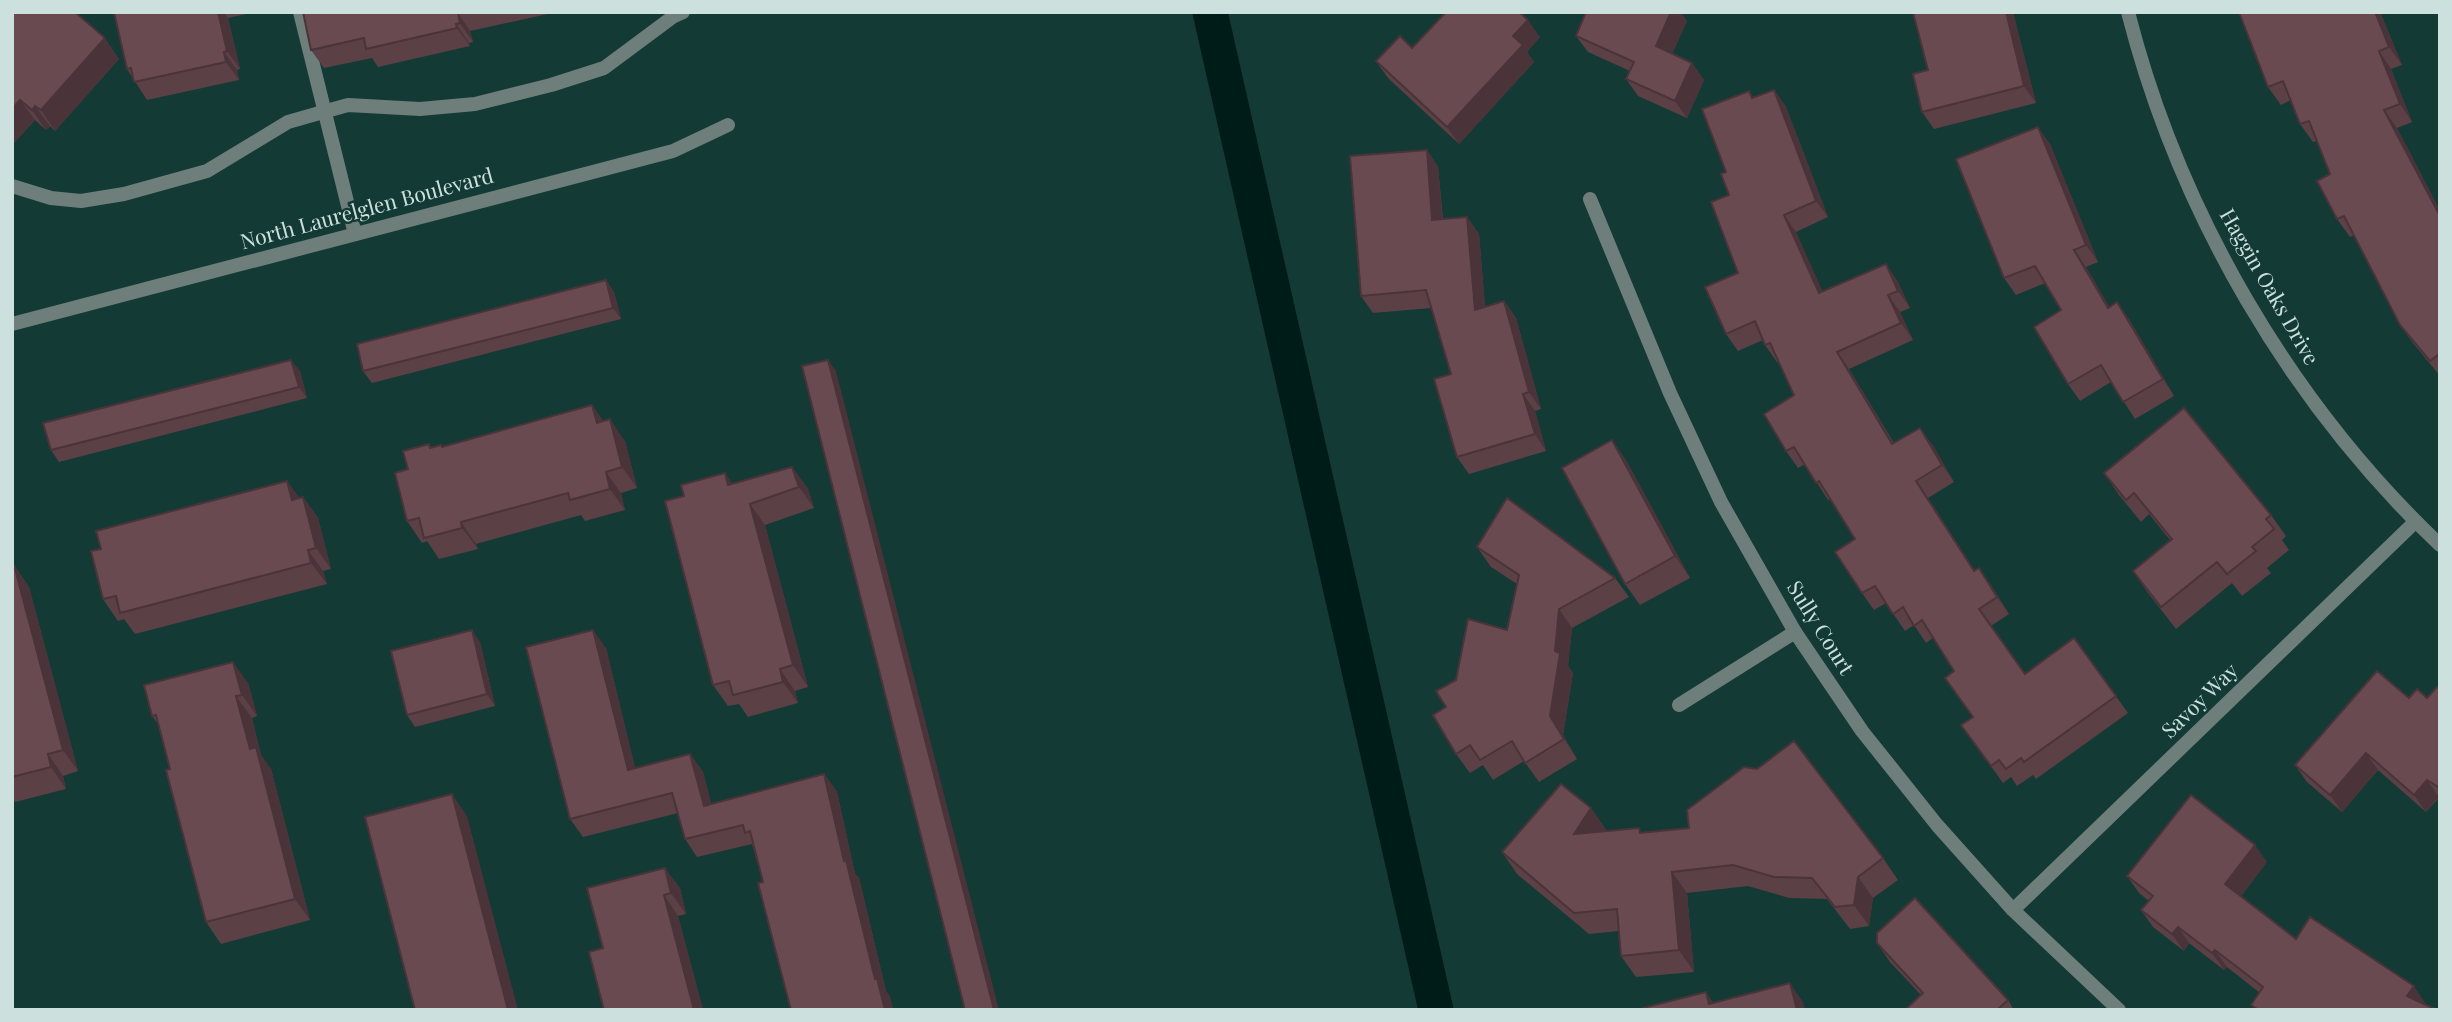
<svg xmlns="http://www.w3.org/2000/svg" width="2452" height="1022" viewBox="0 0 2452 1022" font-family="'Playfair Display',serif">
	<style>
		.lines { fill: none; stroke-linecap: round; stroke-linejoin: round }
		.canal { stroke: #001c18; stroke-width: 35 }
		.service { stroke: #6e7e7b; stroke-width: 14 }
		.minor { stroke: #6e7e7b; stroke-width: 14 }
		.tertiary { stroke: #6e7e7b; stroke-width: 14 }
		.wall { fill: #5b4046 }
		.shaded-wall { fill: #4a3439 }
		.building { fill: #6a4a51; stroke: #4a3439; stroke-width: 2 }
		.labels { text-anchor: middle; stroke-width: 5; stroke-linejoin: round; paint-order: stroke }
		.street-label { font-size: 21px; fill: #cce1dd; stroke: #133a35 }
	</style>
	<rect width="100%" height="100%" fill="#133a35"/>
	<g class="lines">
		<polyline class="canal" points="1210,12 1436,1010"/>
		<g class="service">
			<polyline points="300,12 355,234"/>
			<polyline points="12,186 51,198 81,201 124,194 207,171 288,122 323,112 348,105 420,109 475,104 551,85 604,68 674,16 683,12"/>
		</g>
		<g class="minor">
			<polyline points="1590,199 1670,393 1721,502 1795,632 1862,731 1937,825 2013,910 2119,1010"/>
			<polyline points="12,324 673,151 728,125"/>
			<polyline points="1679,705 1795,632"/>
			<polyline points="2013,910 2415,522"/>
		</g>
		<path class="tertiary" d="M2128,12C2179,212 2290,403 2440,545"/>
	</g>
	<g class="wall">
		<polygon points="12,12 119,59 55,131 50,126 46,130 35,120 12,145"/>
		<polygon points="114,12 256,12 228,18 240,69 237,70 239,80 147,100 127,69"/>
		<polygon points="303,12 557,12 470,31 473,42 469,43 470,46 378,67 372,58 324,68 311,50"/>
		<polygon points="1443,12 1519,12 1540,37 1527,52 1534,62 1459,144 1388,78 1376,61 1412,48 1444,14"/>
		<polygon points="2013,12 2036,103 1934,129 1922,112 1928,70"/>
		<polygon points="2380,12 2402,65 2391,69 2412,122 2397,128 2440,211 2440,376 2413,343 2400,325 2354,235 2350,237 2337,219 2330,174 2317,141 2313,142 2300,124 2291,100 2281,105 2268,87"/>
		<polygon points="1687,21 1672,54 1692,63 1704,80 1687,118 1638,96 1626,79 1630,71 1588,52 1576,36"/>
		<polygon points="1774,90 1786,107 1828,217 1796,232 1822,292 1897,280 1910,308 1900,312 1913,340 1849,369 1894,443 1932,444 1954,482 1928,498 1975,571 1991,585 2009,614 1991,626 2025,674 2074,638 2128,713 2036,779 2033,775 2017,786 2011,777 2003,783 1961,725 1973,717 1954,671 1933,638 1926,643 1914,625 1905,631 1886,603 1874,610 1862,593 1855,539 1830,498 1828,500 1805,464 1798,468 1786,451 1794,395 1779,361 1777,362 1765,345 1763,340 1738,351 1726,334 1738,273 1726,172 1754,98"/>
		<polygon points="2050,144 2098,262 2086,267 2109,307 2129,319 2174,396 2135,419 2111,382 2080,401 2068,384 2061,310 2045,283 2016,295 2004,278"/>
		<polygon points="1427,150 1438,167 1443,219 1467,217 1479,234 1485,307 1504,301 1516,318 1541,409 1535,411 1546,451 1469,474 1457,457 1451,374 1431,308 1373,313 1361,296"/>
		<polygon points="606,280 614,292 621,319 372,383 363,371"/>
		<polygon points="300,371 307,398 59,462 51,450"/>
		<polygon points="592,405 603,421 625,441 637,488 621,493 625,510 585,521 581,515 476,544 478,549 439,559 427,541 422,543 407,521 408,469 429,444 432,448 441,445 443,447"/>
		<polygon points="1612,440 1627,462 1690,578 1640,605 1625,584"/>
		<polygon points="792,467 808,489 814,508 765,525 808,687 795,691 798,703 748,717 739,704 728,706 713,685 684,496"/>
		<polygon points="2104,473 2271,515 2286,536 2282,540 2289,550 2267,568 2271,573 2242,596 2232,583 2176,629 2148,593 2133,571 2170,540 2149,514 2141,522 2119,495"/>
		<polygon points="287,481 299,498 303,497 318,518 331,569 323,571 327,584 135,634 124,619 118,621 103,599 101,549"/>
		<polygon points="1477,547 1615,578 1629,597 1572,628 1568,666 1573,673 1563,735 1577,759 1539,782 1524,761 1493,780 1483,765 1470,773 1456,754 1446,707 1507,630 1517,584 1491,567"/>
		<polygon points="14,565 29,587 78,771 63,776 66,789 15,802 12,797 12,566"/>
		<polygon points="480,642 495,706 415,727 407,715"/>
		<polygon points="606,648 635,768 690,754 703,772 711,804 824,774 837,792 855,874 859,878 886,991 890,997 893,1010 791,1010 763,882 752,844 697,857 685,839 678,813 583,837 570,819"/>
		<polygon points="248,683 257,716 252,718 261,755 271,769 310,920 221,944 206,922 170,769 159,725 152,716"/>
		<polygon points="2440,689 2440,797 2426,812 2378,770 2342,812 2307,782 2295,765 2409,698 2427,698"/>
		<polygon points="1591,808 1606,830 1606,831 1643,833 1883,858 1898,880 1873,898 1869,926 1850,929 1827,899 1789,898 1748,886 1687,893 1694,972 1636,977 1621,956 1619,931 1589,934 1517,874 1502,852"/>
		<polygon points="2267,862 2241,896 2296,939 2437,1010 2255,1010 2251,1005 2260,993 2227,967 2224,970 2189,943 2184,951 2153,927 2141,910 2149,901 2139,893 2127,876"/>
		<polygon points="587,888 680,888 686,914 678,916 703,1010 604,1010 603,948"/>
		<polygon points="1877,943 2008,1000 2014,1010 1905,1010 1921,995 1890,962"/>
	</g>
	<g class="shaded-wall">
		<polygon points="218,12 224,12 228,18 240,69 227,51"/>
		<polygon points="1671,12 1681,12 1687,21 1668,63 1656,46"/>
		<polygon points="2006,12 2013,12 2036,103 2024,86"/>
		<polygon points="2375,12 2380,12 2402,65 2389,47"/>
		<polygon points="458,13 470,31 473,42 460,23"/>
		<polygon points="1528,20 1540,37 1527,52 1534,62 1459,144 1447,127 1513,36"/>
		<polygon points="456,24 469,43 470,46 457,28"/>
		<polygon points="105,38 119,59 55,131 41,110"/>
		<polygon points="2379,51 2391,69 2412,122 2400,104"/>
		<polygon points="224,52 237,70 239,80 226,62"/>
		<polygon points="1692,63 1704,80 1687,118 1675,101"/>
		<polygon points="1774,90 1786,107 1828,217 1816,201"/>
		<polygon points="20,100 35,120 12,145 12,109"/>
		<polygon points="35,106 50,126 46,130 32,110"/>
		<polygon points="2384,110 2397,128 2440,211 2440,217"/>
		<polygon points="2038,127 2050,144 2098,262 2086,245"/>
		<polygon points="1427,150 1438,167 1444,237 1432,220"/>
		<polygon points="1784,215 1796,232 1831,310 1819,293"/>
		<polygon points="1467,217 1479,234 1487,327 1475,310"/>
		<polygon points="2074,250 2086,267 2120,325 2108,308"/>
		<polygon points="1886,264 1897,280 1910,308 1898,291"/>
		<polygon points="606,280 614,292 621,319 613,308"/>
		<polygon points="1888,295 1900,312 1913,340 1901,323"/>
		<polygon points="1504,301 1516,318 1541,409 1529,392"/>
		<polygon points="2117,302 2129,319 2174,396 2163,379"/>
		<polygon points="1837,352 1849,369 1904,461 1892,444"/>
		<polygon points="291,360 300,371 307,398 299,387"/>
		<polygon points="828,360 836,371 999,1010 994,1010"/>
		<polygon points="1523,394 1535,411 1546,451 1535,434"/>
		<polygon points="592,405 607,427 597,423"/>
		<polygon points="610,419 625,441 637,488 622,467"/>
		<polygon points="1920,428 1932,444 1954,482 1942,465"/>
		<polygon points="1612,440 1627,462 1690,578 1675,556"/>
		<polygon points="792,467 808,489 814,508 799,487"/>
		<polygon points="606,472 621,493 625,510 610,489"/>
		<polygon points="725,473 740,495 728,485"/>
		<polygon points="287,481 302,502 292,500"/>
		<polygon points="1916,481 1928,498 1986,588 1974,571"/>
		<polygon points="303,497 318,518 331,569 316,548"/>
		<polygon points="750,504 765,525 808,687 793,665"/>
		<polygon points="461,522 476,544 478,549 462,528"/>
		<polygon points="308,550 323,571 327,584 311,563"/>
		<polygon points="14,565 29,587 78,771 63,750"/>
		<polygon points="1979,568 1991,585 2009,614 1997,597"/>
		<polygon points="1559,609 1572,628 1568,666 1573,673 1563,735 1577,759 1564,739 1550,716"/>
		<polygon points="472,630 480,642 495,706 487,694"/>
		<polygon points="593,630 606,648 640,788 628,770"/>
		<polygon points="233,662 248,683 257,716 242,695"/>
		<polygon points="780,669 795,691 798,703 783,682"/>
		<polygon points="236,696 252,718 261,755 271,769 310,920 295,899 250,749"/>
		<polygon points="2366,753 2378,770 2342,812 2330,795"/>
		<polygon points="48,754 63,776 66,789 51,767"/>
		<polygon points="690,754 703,772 717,824 704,806"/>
		<polygon points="824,774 837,792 855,874 859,878 886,991 890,997 893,1010 885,1010 875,979 844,861"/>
		<polygon points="2427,780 2439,797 2426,812 2414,795"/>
		<polygon points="452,794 467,816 518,1010 508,1010"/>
		<polygon points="1591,808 1606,830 1589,855 1574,834"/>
		<polygon points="2255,845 2267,862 2237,901 2225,884"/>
		<polygon points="665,868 680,888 686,914 671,893"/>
		<polygon points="1672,872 1687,893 1694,972 1679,950"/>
		<polygon points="1858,877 1873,898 1869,926 1854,905"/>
		<polygon points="664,895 678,916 703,1010 694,1010"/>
		<polygon points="2178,927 2189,943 2184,951 2172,934"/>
		<polygon points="2215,950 2227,967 2224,970 2212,953"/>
		<polygon points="1790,983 1803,1002 1805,1010 1797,1010"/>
		<polygon points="2414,986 2425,1003 2421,1010 2407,996"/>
		<polygon points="1706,992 1718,1010 1709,1004"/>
	</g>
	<g class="building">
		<polygon points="12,12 75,12 105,38 41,110 35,106 32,110 20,100 12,109"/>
		<polygon points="114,12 218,12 227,51 224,52 226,62 134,82 131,68 127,69"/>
		<polygon points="303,12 461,12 458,13 460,23 456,24 457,28 366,49 364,38 311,50"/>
		<polygon points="1446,12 1519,12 1528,20 1513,36 1523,45 1447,127 1376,61 1400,36 1412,48"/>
		<polygon points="1586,12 1671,12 1656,46 1692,63 1675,101 1626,79 1634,62 1576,36"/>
		<polygon points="1913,12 2006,12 2024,86 1922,112 1913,74 1928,70"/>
		<polygon points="2239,12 2375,12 2389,47 2379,51 2400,104 2384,110 2440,216 2440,358 2438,355 2430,361 2400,325 2344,216 2337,219 2317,181 2330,174 2309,121 2300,124 2283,81 2268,87"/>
		<polygon points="1774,90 1816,201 1784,215 1819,293 1886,264 1898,291 1888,295 1901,323 1837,352 1892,444 1920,428 1942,465 1916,481 1974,571 1979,568 1997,597 1979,609 2025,674 2074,638 2116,696 2024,762 2021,758 2006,769 1999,760 1991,766 1961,725 1973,717 1945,678 1954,671 1922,620 1914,626 1903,607 1893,614 1875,586 1862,593 1835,552 1855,539 1819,481 1816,483 1794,447 1786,451 1764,414 1794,395 1770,343 1765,345 1755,321 1726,334 1705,287 1738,273 1711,202 1729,195 1721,174 1726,172 1702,109 1749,91 1752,98"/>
		<polygon points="2038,127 2086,245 2074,250 2108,308 2117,302 2163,379 2123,402 2101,365 2068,384 2034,327 2061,310 2035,266 2004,278 1956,159"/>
		<polygon points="1427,150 1432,220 1467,217 1475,310 1504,301 1529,392 1523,394 1535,434 1457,457 1434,379 1451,374 1426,290 1361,296 1350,156"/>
		<polygon points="606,280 613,308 363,371 357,344"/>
		<polygon points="291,360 299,387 51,450 43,423"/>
		<polygon points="828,360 994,1010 965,1010 802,366"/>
		<polygon points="592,405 597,423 610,419 622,467 606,472 610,489 570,500 568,493 461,522 462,528 424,538 419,518 407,521 395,473 408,469 403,451 429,444 430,448 441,445 442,447"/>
		<polygon points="2184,408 2271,515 2266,519 2274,529 2252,547 2256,551 2227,574 2217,562 2161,607 2133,571 2172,539 2134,493 2126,500 2104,473"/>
		<polygon points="1612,440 1675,556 1625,584 1562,468"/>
		<polygon points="792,467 799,487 750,504 793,665 780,669 783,682 733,695 729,681 713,685 665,501 684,496 681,485 725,473 728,485"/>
		<polygon points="287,481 292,500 303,497 316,548 308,550 311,563 120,613 116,596 103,599 91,551 101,549 96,531"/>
		<polygon points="1507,498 1615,578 1559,609 1555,651 1560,653 1550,716 1564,739 1525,763 1512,741 1480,760 1470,745 1456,754 1433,715 1446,707 1436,691 1456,680 1468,619 1507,630 1519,575 1477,547"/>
		<polygon points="14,565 63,750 48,754 51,767 12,777 12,566"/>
		<polygon points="472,630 487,694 407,715 391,651"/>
		<polygon points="593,630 628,770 690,754 704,806 824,774 844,861 846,860 875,979 877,978 885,1010 791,1010 758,883 763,882 750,831 745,833 743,825 685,839 672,793 570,819 526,647"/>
		<polygon points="233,662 242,695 236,696 250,749 256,747 295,899 206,922 166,770 170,769 156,715 152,716 144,685"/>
		<polygon points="2377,671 2409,698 2417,689 2427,698 2437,687 2440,689 2440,788 2427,780 2414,795 2366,753 2330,795 2295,765"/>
		<polygon points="1794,741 1883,858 1858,877 1854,905 1835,907 1812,878 1774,877 1733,865 1672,872 1679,950 1621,956 1617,909 1574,913 1502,852 1561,784 1591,808 1574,834 1639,828 1640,833 1689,828 1687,810 1744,767 1757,769"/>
		<polygon points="452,794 508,1010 415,1010 365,817"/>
		<polygon points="2191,795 2255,845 2225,884 2296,939 2310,917 2414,986 2407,996 2437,1010 2259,1010 2251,1005 2263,987 2215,950 2212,953 2178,927 2172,934 2141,910 2153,896 2127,876"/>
		<polygon points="665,868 671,893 664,895 694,1010 604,1010 589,952 603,948 587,888"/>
		<polygon points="1915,898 2008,1000 1997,1010 1905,1010 1923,993 1877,943 1877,933"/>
		<polygon points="1790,983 1797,1010 1643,1010 1643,1008 1706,992 1709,1004"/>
	</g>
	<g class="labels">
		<g class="street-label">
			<text transform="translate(367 209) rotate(-15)" y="7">North Laurelglen Boulevard</text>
			<text transform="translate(2269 287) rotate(60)" y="7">Haggin Oaks Drive</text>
			<text transform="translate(1820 628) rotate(58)" y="7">Sully Court</text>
			<text transform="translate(2200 701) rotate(-44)" y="7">Savoy Way</text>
		</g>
	</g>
	<rect width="2452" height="1022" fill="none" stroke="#cce1dd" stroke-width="28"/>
</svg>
